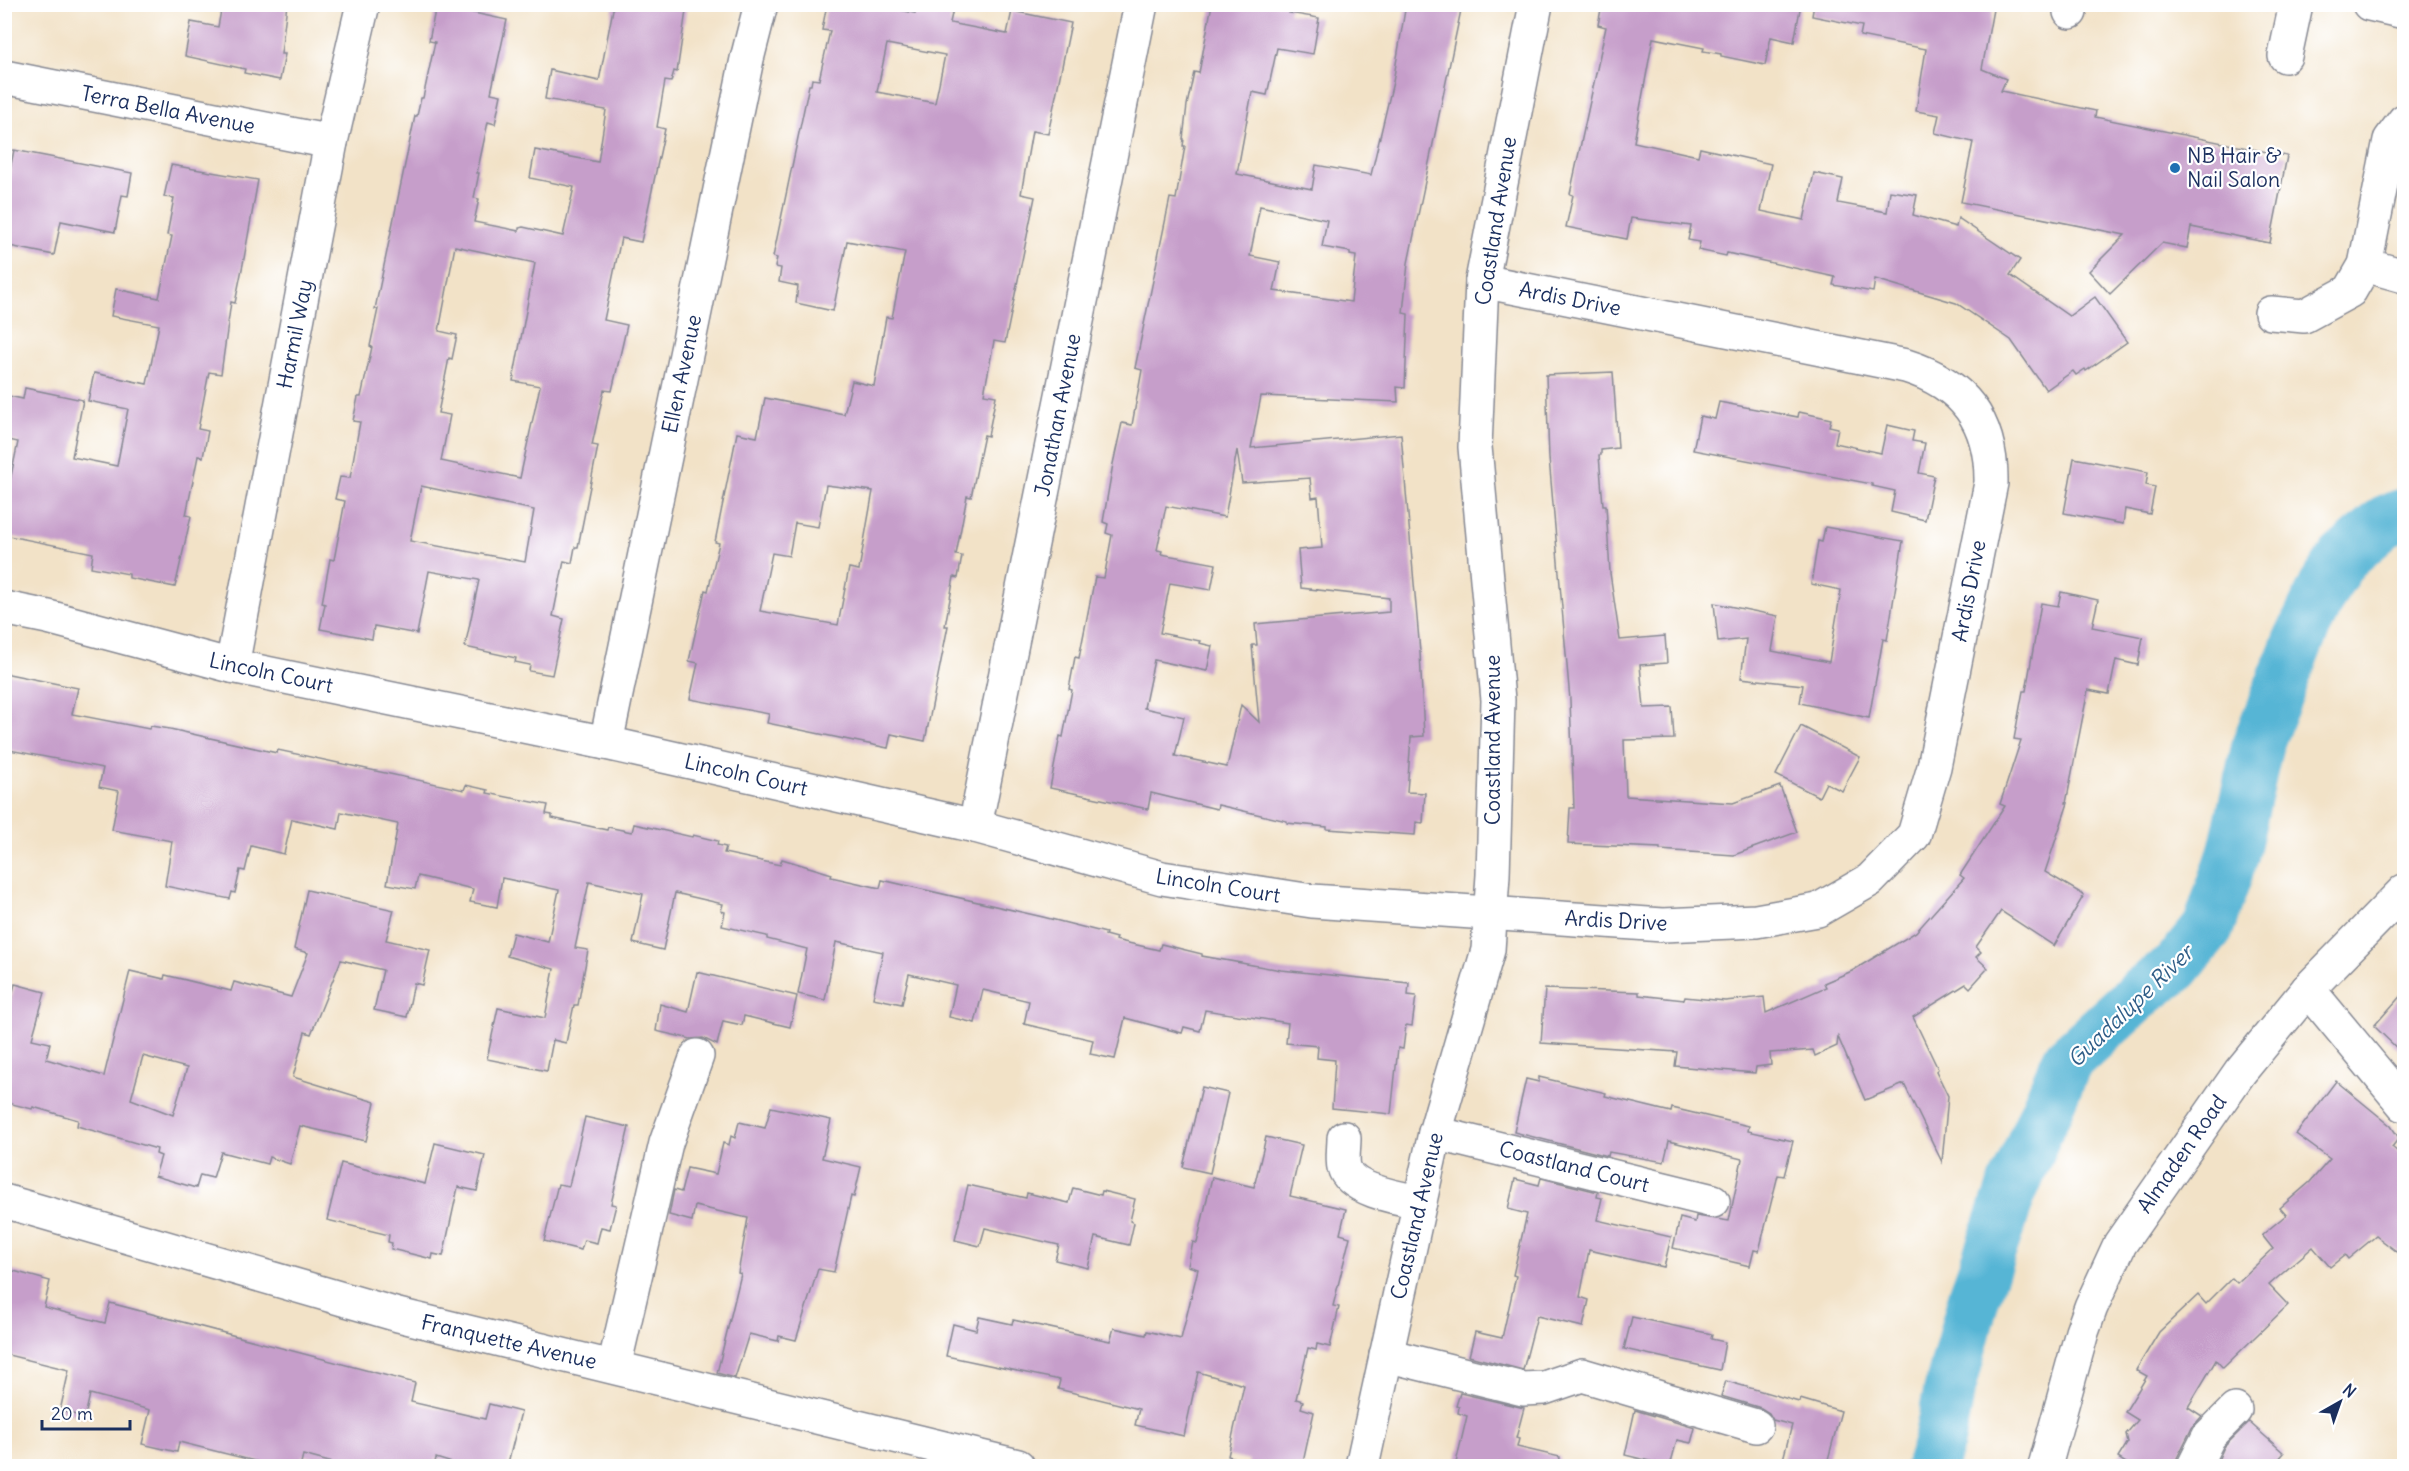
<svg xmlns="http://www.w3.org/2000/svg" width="2409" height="1471" viewBox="0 0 2409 1471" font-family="Delius,sans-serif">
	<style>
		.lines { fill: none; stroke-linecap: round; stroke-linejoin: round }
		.river { stroke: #56b5d5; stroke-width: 52 }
		.building { fill: #c69eca; fill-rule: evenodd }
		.minor-casing { stroke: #868892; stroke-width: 36 }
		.minor { stroke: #fff; stroke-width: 33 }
		.poi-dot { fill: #1f6fb2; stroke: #fff; stroke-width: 2 }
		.labels { text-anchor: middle; stroke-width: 4.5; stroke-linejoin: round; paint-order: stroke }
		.street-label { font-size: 21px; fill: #1b2f5e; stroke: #fff }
		.poi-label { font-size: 21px; fill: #1b2f5e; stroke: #fff; text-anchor: start }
		.water-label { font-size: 22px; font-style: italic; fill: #305e88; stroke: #fff }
	</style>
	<rect width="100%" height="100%" fill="#fff"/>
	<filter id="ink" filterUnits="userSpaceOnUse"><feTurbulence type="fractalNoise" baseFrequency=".0167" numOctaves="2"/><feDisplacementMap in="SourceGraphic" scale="12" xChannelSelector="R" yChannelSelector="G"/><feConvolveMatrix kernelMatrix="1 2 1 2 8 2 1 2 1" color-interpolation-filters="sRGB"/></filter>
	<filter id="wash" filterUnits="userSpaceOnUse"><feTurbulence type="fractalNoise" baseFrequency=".008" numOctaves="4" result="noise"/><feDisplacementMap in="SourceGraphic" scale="24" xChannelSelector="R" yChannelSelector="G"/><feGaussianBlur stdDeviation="1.35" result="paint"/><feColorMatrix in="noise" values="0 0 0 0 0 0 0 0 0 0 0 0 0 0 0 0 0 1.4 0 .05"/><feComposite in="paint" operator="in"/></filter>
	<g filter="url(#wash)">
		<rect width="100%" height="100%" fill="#f2e2c7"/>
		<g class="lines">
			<polyline class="river" points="1931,1466 1939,1441 1949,1393 1974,1297 2011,1192 2067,1061 2143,991 2176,967 2208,928 2233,855 2258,743 2298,642 2324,587 2343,558 2387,520 2404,514"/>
		</g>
		<g id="blocks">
			<g class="building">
				<polygon points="243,4 287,4 281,54 285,54 280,80 244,73 245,69 185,56 191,22 218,27 222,5 242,9"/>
				<path d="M614,4H687L677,72L674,71L671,82L665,81L657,127L665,129L641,242L621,238L604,320L627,325L612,391L604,390L592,445L598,446L578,547H575L572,563L564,561L553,616L564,619L552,675L529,671L530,665L515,662L516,658L465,647L479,580L429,571L417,634L374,626L372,639L320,629L325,604L322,603L330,559L334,560L345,501L335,499L340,477L350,478L360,422L353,421L358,397H361L372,347L370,346L378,309H375L415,116H417L421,98H423L435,42L429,41L436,5L507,20L491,93L501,95L495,124L488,122L477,173H479L474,198L479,199L474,222L519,231V228L523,227L563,236L574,187L530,178L535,150L598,162L606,110L545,99L550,70L599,81ZM455,246L535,263L513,381L540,386L520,478L441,461L450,415L438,413L449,358L452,359L457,335L439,331ZM421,486L534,510L525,562L410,541Z"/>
				<path d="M827,4H871L915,13L917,4H954L950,23L1007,34L1012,11L1071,23L1048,134L1032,131L1021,194L1035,197L1005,343L994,341L984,394L996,396L988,436L984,435L971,497L967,496L956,555L962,556L958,578L954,577L945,626H948L925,741L891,734L888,748L767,723L769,714L690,699L698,663L689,661L705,590L708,591L719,543L715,542L737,433L757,437L765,398L844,414L852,381L874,386L886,317L892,318L905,252L847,241L833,311L796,303L798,286L779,282L781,268L775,267L777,258L773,257L809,85H811L812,79L819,80L830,31L822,30ZM887,44L945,55L935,103L877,92ZM826,485L873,491L859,570L849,568L838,625L760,611L772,553L789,556L795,523L818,527Z"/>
				<path d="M1212,4H1291L1289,13L1319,18L1313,54L1277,48L1267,95L1252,92L1237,174L1312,189L1316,165L1371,175L1393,82L1406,4H1434L1461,10L1408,263L1403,313L1408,314L1405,388L1397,387L1398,402L1261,396L1251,448L1401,434L1420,652L1424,736L1411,737L1407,792L1425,793L1423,823L1416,822L1415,835L1327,829V827L1287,823V821L1218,805L1217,809L1151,793L1148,809L1050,788L1060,736L1063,737L1072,690L1069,689L1075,657L1079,658L1095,577L1104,578L1112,535L1106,533L1108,524L1103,522L1113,464L1122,423L1132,425L1142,370L1135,368L1170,198L1176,199L1185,146H1183L1184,139H1183L1187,105L1194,72L1199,73ZM1260,206L1327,220L1322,247L1350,252V255L1356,256L1351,302L1274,291L1280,262L1250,256ZM1237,450L1242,483L1310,478L1312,498L1318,497L1322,548L1298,550L1301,588L1389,598V612L1255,624L1257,645H1252L1259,722L1241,705L1227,767L1175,756L1184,717L1144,708L1154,660L1207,671L1212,646L1199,643L1200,641L1160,633L1170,583L1211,590L1216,564L1161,554L1162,551L1157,550L1166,506L1225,517Z"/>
				<polygon points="1602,4 1801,4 1794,42 1771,37 1765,65 1721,56 1721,54 1703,51 1704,48 1653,38 1634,142 1698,156 1700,148 1771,164 1761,211 1804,220 1814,173 1843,179 1838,203 1887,212 1890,191 1917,195 1913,215 1956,227 1958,218 2020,260 2010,275 2069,316 2095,297 2127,342 2086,371 2085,369 2076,375 2073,371 2046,390 2011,340 1956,303 1875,279 1873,292 1833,285 1835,277 1727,253 1726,256 1698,250 1700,242 1688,240 1691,226 1631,218 1627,239 1566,227 1573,195 1570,194 1606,27 1598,25"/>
				<polygon points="1814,4 1994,4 1982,69 2006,79 2001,91 2096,111 2095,117 2287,156 2270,243 2191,227 2187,248 2162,243 2110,294 2089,271 2125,235 1961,202 1973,142 1935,133 1939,115 1916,111 1926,49 1860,36 1862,26 1812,16"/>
				<polygon points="14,150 132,173 128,196 122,195 115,232 61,221 54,255 4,245 4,198"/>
				<polygon points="171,165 258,180 243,264 235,303 231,302 221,374 209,372 198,429 208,431 203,457 198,456 186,515 191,516 175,587 129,578 129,574 91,567 93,553 4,535 4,510 18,442 4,439 4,395 23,399 25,388 83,400 72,457 117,466 128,409 88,401 94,373 147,384 159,325 111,316 116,289 159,298 172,236 167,235 174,198 164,197"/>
				<polygon points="1613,372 1618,448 1601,450 1601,455 1599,455 1603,505 1606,505 1610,573 1620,640 1665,636 1667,663 1640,665 1644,708 1672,707 1674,739 1624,740 1626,796 1733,803 1780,786 1797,832 1734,855 1660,850 1660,848 1568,844 1570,808 1574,808 1570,700 1549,458 1546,375"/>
				<polygon points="1719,402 1798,417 1799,412 1831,419 1829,426 1838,428 1835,443 1881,453 1887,425 1914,431 1912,441 1925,443 1919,473 1934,476 1925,520 1891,512 1895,491 1872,486 1872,484 1693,450 1700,416 1715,419"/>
				<polygon points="2074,458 2148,472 2146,485 2155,487 2150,514 2125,509 2123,524 2064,513"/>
				<polygon points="1825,527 1903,541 1887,640 1883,639 1869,718 1800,703 1803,685 1741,678 1746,639 1718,642 1714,603 1778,616 1772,651 1829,662 1841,590 1811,584 1818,541 1822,542"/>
				<polygon points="2061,592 2098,600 2092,627 2143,637 2138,665 2116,660 2109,694 2088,690 2066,803 2068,803 2045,872 2084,895 2054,946 2001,911 1976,947 1981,952 1976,957 1988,968 1970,988 1966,984 1913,1017 1938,1069 1936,1071 1948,1096 1942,1162 1904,1084 1865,1100 1838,1037 1837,1046 1815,1056 1813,1050 1770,1053 1771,1065 1756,1067 1755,1073 1675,1066 1677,1052 1541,1043 1545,989 1639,992 1639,995 1684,1000 1685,997 1725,1001 1764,997 1766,1013 1826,987 1824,983 1852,971 1916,932 1964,878 1960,875 2005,806 2000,804 2021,740 2014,739 2023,691 2026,691 2041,603 2058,606"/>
				<polygon points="4,673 78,688 72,714 149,729 151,726 170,729 277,753 278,750 464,790 466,785 488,790 487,793 548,805 546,814 552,815 552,818 607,830 608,827 632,832 634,824 692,837 693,835 718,841 717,845 726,847 724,853 780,865 782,859 832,874 831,877 880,888 882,880 1043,917 1106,933 1105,935 1116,938 1115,940 1159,950 1161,944 1202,954 1202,956 1281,970 1409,983 1408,995 1416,996 1412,1026 1406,1025 1403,1049 1398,1048 1391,1114 1332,1108 1335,1060 1317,1058 1318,1046 1286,1043 1288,1023 1205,1010 1200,1031 1184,1027 1182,1033 1125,1018 1115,1059 1090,1054 1093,1040 1024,1024 1029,1001 983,990 975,1023 949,1017 956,985 909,974 902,1004 873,998 883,952 836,942 825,1000 798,994 807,949 767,939 767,936 722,926 725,912 721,911 723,904 675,893 663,950 633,943 643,894 589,882 575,948 588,950 578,1005 574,1005 566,1043 553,1040 547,1071 487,1059 498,1008 545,1018 554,969 507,956 513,933 548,942 559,890 502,878 497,907 470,902 473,889 418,876 415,889 387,884 398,824 341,812 338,829 292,819 284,854 251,846 245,871 240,870 235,893 232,892 230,899 165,886 172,841 112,830 119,791 99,787 103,768 4,749"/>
				<polygon points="1801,726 1860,757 1842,791 1826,783 1819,797 1776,775"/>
				<path d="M307,890L394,910L386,940L430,950L422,985L414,983L407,1017L374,1010L383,970L341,960L311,1034L305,1032L293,1077L375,1102L366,1141L300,1126L290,1164L269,1157L267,1164L221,1152L213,1178L200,1175L196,1188L155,1176L161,1156L156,1154L157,1149L77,1126L78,1120L33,1107L32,1109L4,1102V1024L15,984L45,992L32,1039L50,1043L46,1059L104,1076L130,971L164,979L165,975L231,991L234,982L291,997L308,953L294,949ZM143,1056L187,1068L173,1115L131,1099Z"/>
				<polygon points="697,972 797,996 790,1027 744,1016 742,1025 723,1021 717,1045 703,1038 691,1039 656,1031 660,1004 688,1012"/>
				<polygon points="2404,992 2404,1055 2374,1026"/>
				<polygon points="1539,1077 1606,1093 1605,1096 1671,1112 1672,1108 1749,1126 1748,1131 1793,1141 1784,1176 1778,1175 1759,1251 1754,1250 1750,1266 1673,1248 1680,1218 1695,1222 1696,1216 1729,1221 1742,1159 1669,1141 1664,1162 1609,1152 1608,1156 1514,1132 1526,1079 1539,1082"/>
				<polygon points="2336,1081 2391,1126 2399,1138 2392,1147 2404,1157 2404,1257 2376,1236 2348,1259 2345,1255 2330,1267 2313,1247 2269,1285 2288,1305 2223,1368 2216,1360 2188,1407 2202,1416 2192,1428 2177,1458 2175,1467 2132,1467 2118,1458 2128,1442 2126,1434 2138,1420 2125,1412 2147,1376 2136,1370 2159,1332 2198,1295 2206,1304 2232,1278 2237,1283 2273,1249 2262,1235 2286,1215 2280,1208 2310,1182 2330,1159 2296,1134"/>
				<polygon points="1202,1087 1228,1093 1210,1173 1183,1167"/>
				<polygon points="771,1107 831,1120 822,1158 861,1167 854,1197 851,1196 834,1272 818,1269 796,1340 779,1336 778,1341 749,1334 735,1378 717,1373 741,1274 738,1273 748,1218 695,1206 692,1221 669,1215 674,1190 681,1192 687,1168 716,1174 723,1143 729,1145 731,1136 735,1138 739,1122 765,1128"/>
				<polygon points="585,1117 629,1127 611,1204 616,1205 610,1229 601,1227 597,1243 584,1240 581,1250 544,1241 558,1184 569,1186"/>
				<polygon points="1266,1137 1302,1145 1290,1196 1346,1209 1340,1234 1350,1237 1333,1306 1339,1307 1330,1347 1317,1344 1316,1350 1308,1348 1296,1399 1303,1401 1301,1408 1314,1412 1302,1467 1247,1467 1249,1461 1228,1456 1244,1385 1198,1372 1184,1436 1135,1425 1139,1409 1058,1389 1060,1380 946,1356 953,1324 976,1330 979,1317 1012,1324 1013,1320 1110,1341 1114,1328 1146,1335 1147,1331 1181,1339 1198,1269 1188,1266 1193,1242 1197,1243 1212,1177 1254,1187"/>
				<polygon points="435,1143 485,1155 477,1191 458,1187 443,1256 433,1254 432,1259 391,1249 392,1243 388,1242 389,1235 327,1220 341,1163 425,1184"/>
				<polygon points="1541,1178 1598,1192 1597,1197 1602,1198 1597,1220 1671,1237 1664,1267 1589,1250 1580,1297 1589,1300 1583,1327 1537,1316 1523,1370 1469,1356 1475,1332 1502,1338 1516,1276 1513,1275 1527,1214 1508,1209 1515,1179 1539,1185"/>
				<polygon points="968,1185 1026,1198 1027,1193 1069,1203 1073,1188 1101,1195 1102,1191 1135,1199 1130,1221 1134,1223 1129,1245 1095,1237 1088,1268 1055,1260 1059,1245 985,1228 980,1246 955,1240"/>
				<polygon points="10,1270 50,1281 44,1307 105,1323 110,1303 415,1383 411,1402 485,1419 489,1404 521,1412 507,1467 465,1467 436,1458 434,1467 348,1467 303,1455 300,1467 258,1467 259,1462 179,1442 177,1452 142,1444 150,1410 90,1394 85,1417 60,1411 69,1370 4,1354 4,1278 8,1279"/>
				<polygon points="1632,1317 1712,1334 1711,1339 1725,1342 1720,1370 1624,1349"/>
				<polygon points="1726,1381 1799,1402 1800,1399 1841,1411 1826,1467 1781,1467 1792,1425 1773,1420 1769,1413 1761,1408 1721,1396"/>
				<polygon points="1460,1393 1524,1408 1516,1438 1519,1439 1517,1447 1560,1457 1559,1467 1455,1467 1467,1416 1458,1413 1459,1407 1456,1406"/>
				<polygon points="1635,1410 1695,1428 1691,1443 1677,1440 1670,1466 1625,1455"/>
				<polygon points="2249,1422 2284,1453 2272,1467 2215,1467 2224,1447"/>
			</g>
		</g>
	</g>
	<g filter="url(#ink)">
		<use href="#blocks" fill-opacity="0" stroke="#868892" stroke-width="1.5"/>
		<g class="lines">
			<g class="minor-casing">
				<g id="minor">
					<polyline points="2369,4 2404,12"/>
					<polyline points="2070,12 2071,4"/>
					<polyline points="2285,56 2296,4"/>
					<polyline points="4,77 331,142"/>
					<polyline points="2365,265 2404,276"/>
					<polyline points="2271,313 2304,316 2350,291 2365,265 2390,140 2404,121"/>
					<path d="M4,608L48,617L232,666L606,743L975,826L1162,878L1312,901L1663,925L1756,921L1818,910L1870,880L1914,835L1934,767L1991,483C1992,422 1964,384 1906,366L1482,281"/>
					<polyline points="232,666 331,142 363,4"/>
					<polyline points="606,743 747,59 761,4"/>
					<polyline points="975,826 1141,4"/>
					<polyline points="2308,989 2404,1105"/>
					<polyline points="1435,1133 1713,1201"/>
					<path d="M1344,1138C1344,1147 1342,1159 1344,1167C1350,1190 1399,1198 1420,1202"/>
					<polyline points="4,1201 398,1315 1018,1466"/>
					<polyline points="1386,1355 1523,1389 1544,1388 1582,1375 1756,1426"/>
					<polyline points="614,1367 666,1143 697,1056"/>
					<polyline points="1362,1466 1435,1133 1488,950 1493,875 1498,700 1475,447 1482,281 1536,4"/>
					<polyline points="2045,1466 2082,1332 2091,1307 2120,1244 2240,1072 2308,989 2404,891"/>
					<polyline points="2194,1466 2209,1436 2235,1410"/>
				</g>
			</g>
			<use href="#minor" class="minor"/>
		</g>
	</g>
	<circle class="poi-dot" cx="2175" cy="168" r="6"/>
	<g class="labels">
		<g class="street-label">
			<text transform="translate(168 110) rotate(11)" y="7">Terra Bella Avenue</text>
			<text transform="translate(1496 221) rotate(-81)" y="7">Coastland Avenue</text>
			<text transform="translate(1570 299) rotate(11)" y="7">Ardis Drive</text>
			<text transform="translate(295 334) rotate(-79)" y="7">Harmil Way</text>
			<text transform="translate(682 374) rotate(-78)" y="7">Ellen Avenue</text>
			<text transform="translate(1058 415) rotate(-79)" y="7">Jonathan Avenue</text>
			<text transform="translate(1969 591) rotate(-79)" y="7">Ardis Drive</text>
			<text transform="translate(271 673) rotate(12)" y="7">Lincoln Court</text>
			<text transform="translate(1493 740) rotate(-90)" y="7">Coastland Avenue</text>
			<text transform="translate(746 775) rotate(13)" y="7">Lincoln Court</text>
			<text transform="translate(1218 886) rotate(9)" y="7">Lincoln Court</text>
			<text transform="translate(1616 921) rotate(3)" y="7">Ardis Drive</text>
			<text transform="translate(2182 1154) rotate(-55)" y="7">Almaden Road</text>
			<text transform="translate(1574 1167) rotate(14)" y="7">Coastland Court</text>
			<text transform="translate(1417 1216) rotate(-77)" y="7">Coastland Avenue</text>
			<text transform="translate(509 1342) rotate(13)" y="7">Franquette Avenue</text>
		</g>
		<g class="poi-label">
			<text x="2187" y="163">NB Hair &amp;<tspan x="2187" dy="24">Nail Salon</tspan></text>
		</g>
		<g class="water-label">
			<text transform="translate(2130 1006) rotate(-44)" y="8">Guadalupe River</text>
		</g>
	</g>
	<rect width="2409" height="1471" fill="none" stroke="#fff" stroke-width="24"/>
	<g transform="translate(2340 1402) rotate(40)" stroke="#ffffff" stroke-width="4.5" paint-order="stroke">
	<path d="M0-4.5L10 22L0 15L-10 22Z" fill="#1b2f5e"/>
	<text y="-9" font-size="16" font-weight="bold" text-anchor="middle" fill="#1b2f5e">N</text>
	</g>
	<path d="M42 1420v9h88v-9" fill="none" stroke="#1b2f5e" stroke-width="3"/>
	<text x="51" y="1420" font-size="18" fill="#1b2f5e" stroke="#ffffff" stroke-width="4.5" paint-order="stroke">20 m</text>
</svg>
